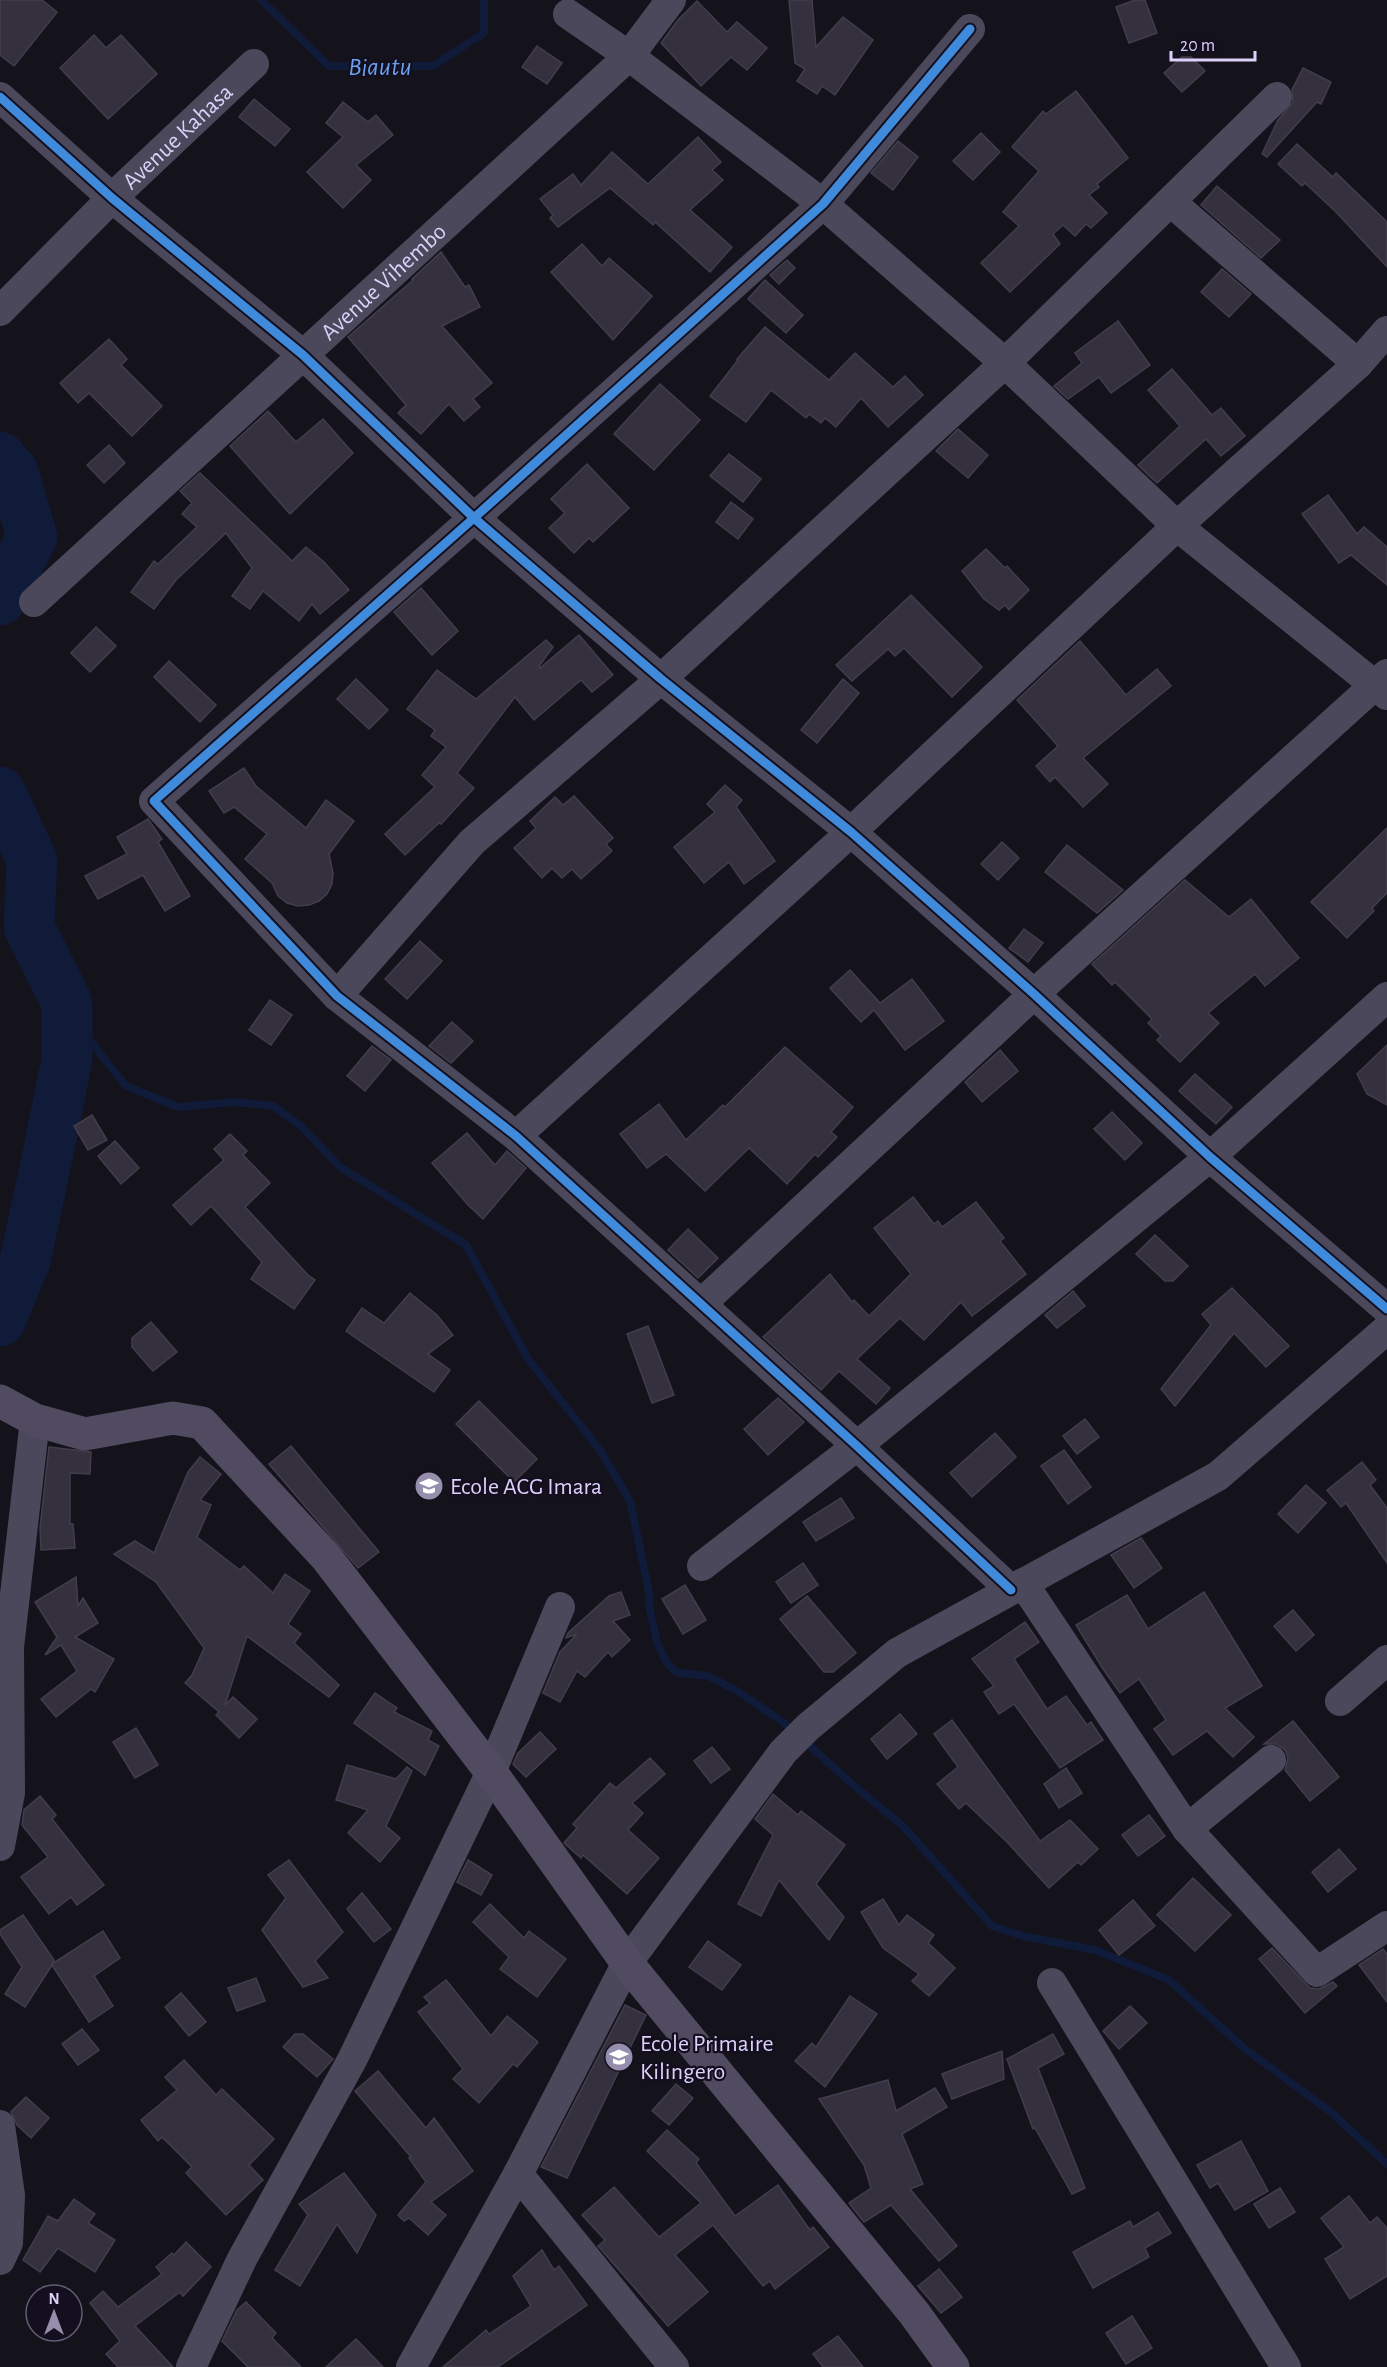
<svg xmlns="http://www.w3.org/2000/svg" width="1387" height="2367" viewBox="0 0 1387 2367" font-family="'Alegreya Sans',sans-serif">
	<style>
		.lines { fill: none; stroke-linecap: round; stroke-linejoin: round }
		.stream { stroke: #101a39; stroke-width: 8 }
		.river { stroke: #101a39; stroke-width: 51 }
		.building { fill: #34303d; stroke: #423d4d; stroke-width: 1.5 }
		.street { stroke: #4b485b; stroke-width: 30 }
		.secondary { stroke: #504b61; stroke-width: 33 }
		.cycleway-casing { stroke: #130f1e; stroke-width: 13 }
		.cycleway { stroke: #408adc; stroke-width: 9 }
		.labels { text-anchor: middle; stroke-width: 4.5; stroke-linejoin: round; paint-order: stroke }
		.street-label { font-size: 24px; fill: #dbd1fa; stroke: #130f1e }
		.poi-label { font-size: 24px; fill: #dbd1fa; stroke: #130f1e; text-anchor: start }
		.water-label { font-size: 26px; font-style: italic; fill: #69a1f0; stroke: #130f1e }
	</style>
	<rect width="100%" height="100%" fill="#14121a"/>
	<g class="lines">
		<g class="stream">
			<polyline points="261,0 329,66 433,66 484,33 484,0"/>
			<polyline points="67,1003 88,1038 126,1086 178,1107 234,1102 273,1106 301,1126 340,1167 466,1245 528,1359 600,1450 630,1501 649,1592 649,1606 657,1642 664,1658 673,1670 680,1673 708,1676 739,1692 783,1722 851,1783 903,1826 992,1926 1023,1936 1095,1950 1169,1980 1244,2048 1332,2113 1387,2164"/>
		</g>
		<g class="river">
			<polyline points="0,457 13,472 32,537 0,600"/>
			<polyline points="0,792 32,860 29,927 67,1003 67,1060 45,1168 25,1261 0,1321"/>
		</g>
	</g>
	<g class="building">
		<polygon points="0,0 42,0 57,12 14,66 0,55"/>
		<polygon points="789,0 812,0 816,47 843,17 873,40 835,95 822,86 817,94 797,81 805,69 795,63"/>
		<polygon points="1135,0 1145,0 1157,33 1129,43 1116,7"/>
		<polygon points="697,1 727,32 737,22 767,48 747,70 731,57 701,86 661,43 678,20"/>
		<polygon points="94,35 106,48 121,35 157,74 108,119 60,68"/>
		<polygon points="537,46 562,63 547,84 522,67"/>
		<polygon points="1182,57 1191,57 1205,71 1182,92 1164,73"/>
		<polygon points="1303,68 1331,82 1321,104 1317,102 1267,157 1262,154 1278,120 1293,102 1292,90"/>
		<polygon points="1076,91 1128,158 1097,184 1099,187 1089,195 1107,213 1091,228 1086,224 1075,236 1063,225 1053,234 1060,244 1010,292 981,263 1019,226 1003,212 1039,171 1012,147 1043,111 1046,114"/>
		<polygon points="254,99 290,129 275,146 239,117"/>
		<polygon points="343,102 368,122 376,115 393,135 356,165 371,180 343,208 307,172 343,137 326,123"/>
		<polygon points="981,133 1000,152 973,180 953,161"/>
		<polygon points="698,137 721,162 712,170 723,180 690,210 732,247 710,272 655,222 653,225 610,188 558,227 550,218 553,215 540,199 573,174 581,185 612,152 648,184"/>
		<polygon points="898,141 918,157 893,190 871,173"/>
		<polygon points="1297,144 1333,177 1336,173 1387,222 1387,267 1337,213 1305,183 1302,186 1278,164"/>
		<polygon points="1217,186 1280,240 1261,258 1201,205"/>
		<polygon points="582,244 602,266 609,258 652,296 613,340 551,272"/>
		<polygon points="441,252 465,287 469,285 480,307 442,326 492,383 473,399 480,407 464,421 449,404 421,434 398,413 406,405 348,337 413,280 412,279"/>
		<polygon points="787,260 795,268 779,284 770,275"/>
		<polygon points="1222,269 1251,294 1229,317 1201,292"/>
		<polygon points="765,280 803,315 786,333 748,299"/>
		<polygon points="1118,321 1150,365 1111,393 1099,377 1068,399 1054,386 1082,363 1075,353"/>
		<polygon points="765,327 829,380 855,353 893,387 905,376 923,395 888,427 861,398 836,427 825,418 821,423 809,414 806,418 771,390 746,422 710,396 738,360 737,359"/>
		<polygon points="109,339 127,359 121,365 162,406 132,436 89,393 78,403 60,383"/>
		<polygon points="1172,369 1212,415 1221,408 1245,436 1221,456 1206,439 1157,483 1138,465 1180,426 1148,390"/>
		<polygon points="660,384 700,420 654,470 614,434"/>
		<polygon points="268,411 296,442 323,419 353,453 290,514 230,446"/>
		<polygon points="958,429 988,455 968,478 936,451"/>
		<polygon points="109,445 125,463 104,483 87,465"/>
		<polygon points="729,454 761,479 743,502 710,476"/>
		<polygon points="587,464 629,508 593,542 589,538 574,553 549,528 565,513 551,499"/>
		<polygon points="200,473 292,561 306,547 324,562 349,590 320,614 312,604 299,621 263,591 250,609 232,596 252,568 226,533 176,580 154,609 131,592 154,561 158,564 197,527 182,514 192,503 180,491"/>
		<polygon points="1328,495 1357,534 1364,527 1387,547 1387,585 1351,555 1339,563 1302,514"/>
		<polygon points="731,502 753,519 738,539 716,522"/>
		<polygon points="986,549 1005,568 1007,566 1029,590 1009,610 1005,605 999,610 984,599 962,571"/>
		<polygon points="421,588 458,631 432,655 394,612"/>
		<polygon points="911,595 982,667 952,697 904,648 895,656 888,649 852,681 836,665"/>
		<polygon points="96,627 116,646 90,672 71,653"/>
		<polygon points="579,635 613,675 592,692 581,680 534,720 515,697 457,773 474,788 441,824 439,823 405,855 385,834 435,787 422,775 446,747 431,736 435,730 407,709 437,670 476,699 546,640 553,647 539,666 540,668"/>
		<polygon points="1080,641 1126,695 1157,669 1171,686 1083,758 1108,784 1083,807 1055,777 1050,782 1036,766 1058,746 1017,700"/>
		<polygon points="169,661 216,705 200,722 154,677"/>
		<polygon points="356,679 388,710 369,729 337,699"/>
		<polygon points="843,679 859,693 817,743 801,730"/>
		<polygon points="244,768 256,786 306,828 326,800 354,821 329,854 333,873 332,884 327,894 319,901 309,905 298,906 287,903 278,896 272,883 245,859 267,834 234,807 224,813 209,791"/>
		<polygon points="725,785 742,800 736,807 775,861 744,884 729,862 704,883 674,847 715,812 707,804"/>
		<polygon points="574,796 613,838 606,844 612,851 581,879 572,869 562,878 552,868 542,878 514,848 536,828 530,821 555,797 563,805"/>
		<polygon points="148,819 162,839 158,842 190,896 165,911 143,875 98,899 85,876 127,854 117,837"/>
		<polygon points="1387,828 1387,893 1372,908 1374,911 1347,938 1311,902"/>
		<polygon points="1002,842 1019,858 998,880 981,864"/>
		<polygon points="1067,845 1123,890 1097,913 1045,872"/>
		<polygon points="1185,880 1229,917 1251,899 1299,958 1265,986 1255,974 1208,1013 1219,1023 1180,1062 1157,1040 1161,1036 1148,1023 1152,1019 1115,982 1112,985 1092,964"/>
		<polygon points="1024,929 1043,943 1028,962 1009,948"/>
		<polygon points="420,941 442,961 407,999 385,979"/>
		<polygon points="850,970 880,1003 912,979 944,1021 905,1050 874,1010 861,1022 830,988"/>
		<polygon points="270,1000 292,1015 271,1045 249,1030"/>
		<polygon points="452,1022 473,1041 451,1063 429,1046"/>
		<polygon points="1387,1045 1387,1105 1367,1094 1357,1074"/>
		<polygon points="372,1046 391,1060 365,1091 347,1076"/>
		<polygon points="785,1047 853,1107 831,1132 837,1137 818,1157 815,1154 787,1184 749,1148 705,1191 666,1154 647,1168 620,1134 659,1104 686,1140 723,1105 725,1107"/>
		<polygon points="1000,1050 1018,1071 982,1102 965,1082"/>
		<polygon points="1195,1074 1232,1107 1216,1124 1179,1091"/>
		<polygon points="1112,1112 1142,1143 1125,1160 1094,1129"/>
		<polygon points="92,1115 107,1140 88,1150 74,1126"/>
		<polygon points="467,1133 495,1165 507,1151 526,1168 483,1219 469,1206 432,1163"/>
		<polygon points="230,1134 247,1151 243,1155 270,1183 245,1207 308,1275 315,1280 294,1309 251,1279 262,1262 211,1206 191,1225 173,1205 224,1160 214,1149"/>
		<polygon points="115,1141 139,1168 121,1184 98,1156"/>
		<polygon points="913,1197 934,1224 938,1221 942,1227 976,1202 1004,1238 1000,1241 1026,1274 972,1316 961,1302 924,1340 900,1318 857,1359 890,1388 876,1404 839,1371 821,1390 763,1337 830,1274 852,1302 854,1300 869,1316 911,1274 874,1228"/>
		<polygon points="688,1229 718,1258 698,1278 668,1250"/>
		<polygon points="1155,1235 1188,1266 1173,1281 1165,1281 1136,1254"/>
		<polygon points="1232,1288 1289,1346 1266,1367 1234,1333 1175,1406 1161,1389 1211,1325 1202,1314"/>
		<polygon points="1073,1291 1085,1306 1057,1328 1045,1315"/>
		<polygon points="410,1293 437,1315 453,1335 428,1354 450,1370 434,1392 346,1331 362,1308 384,1323"/>
		<polygon points="151,1322 177,1352 153,1371 132,1347 132,1338"/>
		<polygon points="648,1326 674,1395 652,1403 627,1334"/>
		<polygon points="778,1398 804,1422 768,1455 744,1429"/>
		<polygon points="479,1401 537,1459 514,1482 456,1424"/>
		<polygon points="1085,1419 1099,1437 1077,1454 1063,1436"/>
		<polygon points="995,1433 1016,1457 972,1497 950,1473"/>
		<polygon points="291,1446 379,1552 358,1568 269,1464"/>
		<polygon points="49,1447 91,1452 90,1474 70,1473 70,1524 73,1524 75,1548 41,1550 40,1528"/>
		<polygon points="1064,1450 1091,1487 1068,1504 1041,1466"/>
		<polygon points="200,1457 221,1474 200,1500 211,1505 197,1537 240,1570 244,1566 273,1593 285,1574 310,1591 288,1624 301,1634 294,1643 339,1685 329,1697 247,1636 225,1705 233,1697 257,1719 239,1738 216,1715 219,1712 185,1683 192,1675 204,1648 156,1582 114,1554 135,1541 154,1553 188,1472"/>
		<polygon points="1362,1462 1376,1480 1370,1485 1387,1508 1387,1563 1346,1503 1341,1507 1327,1490"/>
		<polygon points="1306,1485 1326,1503 1298,1533 1278,1514"/>
		<polygon points="841,1498 854,1518 816,1541 803,1522"/>
		<polygon points="1141,1538 1162,1568 1134,1588 1111,1555"/>
		<polygon points="803,1563 818,1585 791,1603 776,1582"/>
		<polygon points="76,1577 78,1606 83,1598 98,1623 75,1637 114,1659 95,1692 91,1689 56,1717 41,1699 77,1671 61,1645 45,1655 57,1637 35,1602"/>
		<polygon points="685,1585 706,1620 683,1634 662,1599"/>
		<polygon points="621,1592 630,1615 613,1621 630,1640 612,1657 608,1652 585,1677 577,1671 560,1702 543,1693 560,1652 577,1634 566,1638 568,1633 609,1596"/>
		<polygon points="1204,1592 1262,1686 1225,1708 1254,1737 1233,1757 1207,1731 1173,1755 1154,1729 1166,1720 1139,1679 1120,1693 1103,1669 1076,1625 1127,1595 1148,1629"/>
		<polygon points="807,1596 856,1653 833,1672 824,1672 780,1619"/>
		<polygon points="1293,1610 1314,1635 1296,1651 1274,1626"/>
		<polygon points="1025,1622 1039,1642 1014,1659 1047,1709 1066,1696 1087,1725 1091,1722 1103,1740 1060,1768 1014,1704 999,1714 984,1692 994,1686 972,1659"/>
		<polygon points="375,1693 397,1708 394,1712 432,1731 428,1740 439,1746 425,1775 354,1723"/>
		<polygon points="900,1714 917,1734 887,1759 871,1739"/>
		<polygon points="952,1720 1040,1841 1070,1820 1098,1849 1081,1865 1078,1862 1049,1888 1008,1843 966,1803 959,1809 937,1784 958,1767 934,1734"/>
		<polygon points="1293,1721 1339,1777 1310,1801 1285,1770 1288,1758 1285,1750 1276,1744 1264,1744"/>
		<polygon points="136,1728 158,1765 135,1778 113,1742"/>
		<polygon points="540,1732 556,1749 526,1777 513,1764 518,1753"/>
		<polygon points="712,1747 730,1769 711,1783 694,1761"/>
		<polygon points="650,1758 665,1774 632,1803 643,1813 628,1830 659,1858 627,1894 583,1855 581,1858 564,1843 577,1828 573,1824 610,1783 616,1788"/>
		<polygon points="347,1765 396,1779 407,1767 412,1771 386,1826 400,1838 380,1862 348,1833 368,1810 336,1800"/>
		<polygon points="1066,1768 1082,1793 1059,1808 1044,1784"/>
		<polygon points="773,1794 798,1815 801,1811 845,1845 816,1884 844,1917 829,1940 779,1880 761,1916 738,1904 773,1835 755,1819"/>
		<polygon points="40,1796 56,1815 52,1819 104,1885 77,1905 71,1897 49,1914 21,1877 48,1857 22,1825 24,1810"/>
		<polygon points="1149,1815 1165,1836 1138,1856 1122,1835"/>
		<polygon points="1339,1849 1356,1869 1328,1892 1312,1872"/>
		<polygon points="289,1860 343,1932 315,1961 328,1978 303,1987 262,1930 286,1898 268,1875"/>
		<polygon points="468,1860 492,1875 481,1895 457,1882"/>
		<polygon points="1193,1878 1231,1915 1195,1951 1157,1915"/>
		<polygon points="362,1893 391,1929 374,1942 347,1909"/>
		<polygon points="883,1899 899,1925 907,1915 934,1935 928,1943 955,1968 929,1996 912,1981 919,1974 883,1948 861,1912"/>
		<polygon points="1133,1900 1155,1926 1119,1955 1099,1930"/>
		<polygon points="490,1904 524,1938 529,1931 566,1959 537,1997 500,1969 509,1957 473,1922"/>
		<polygon points="23,1915 54,1960 52,1964 103,1931 120,1958 94,1976 113,2006 89,2022 52,1965 25,2007 5,1994 22,1967 0,1934 0,1930"/>
		<polygon points="708,1941 741,1965 722,1990 689,1967"/>
		<polygon points="1272,1948 1310,1988 1319,1989 1333,1982 1337,1986 1305,2013 1259,1959"/>
		<polygon points="1383,1949 1387,1954 1387,2002 1359,1965"/>
		<polygon points="256,1978 265,2001 237,2011 228,1988"/>
		<polygon points="446,1980 491,2036 507,2016 538,2042 517,2067 513,2064 479,2103 453,2079 463,2069 418,2012 430,2003 424,1997"/>
		<polygon points="181,1993 206,2022 189,2036 165,2007"/>
		<polygon points="850,1996 877,2014 825,2087 795,2061 812,2043 816,2047"/>
		<polygon points="625,2005 646,2015 567,2178 541,2167"/>
		<polygon points="1130,2006 1147,2023 1119,2049 1103,2031"/>
		<polygon points="82,2029 99,2050 78,2065 62,2044"/>
		<polygon points="295,2034 303,2034 333,2059 317,2077 283,2047"/>
		<polygon points="1053,2034 1064,2054 1038,2068 1085,2188 1072,2194 1035,2128 1033,2129 1007,2059"/>
		<polygon points="1002,2051 1004,2079 952,2099 942,2074"/>
		<polygon points="184,2060 216,2095 222,2089 274,2139 249,2165 263,2180 226,2215 186,2173 192,2167 162,2137 158,2141 141,2120 177,2090 165,2077"/>
		<polygon points="378,2071 426,2128 434,2118 473,2171 431,2202 446,2215 428,2235 409,2218 404,2221 398,2215 426,2182 409,2158 411,2157 355,2091"/>
		<polygon points="888,2080 896,2111 935,2088 947,2107 902,2134 923,2184 910,2189 957,2246 939,2261 891,2205 864,2222 852,2207 849,2203 871,2188 864,2165 819,2099"/>
		<polygon points="676,2084 693,2098 669,2125 652,2111"/>
		<polygon points="26,2097 49,2118 31,2138 17,2125 11,2112"/>
		<polygon points="667,2130 699,2159 696,2163 735,2216 778,2185 810,2230 813,2227 829,2247 775,2289 770,2281 763,2286 713,2225 675,2255 708,2292 668,2326 598,2246 605,2240 582,2215 614,2187 659,2237 701,2203 647,2151"/>
		<polygon points="1241,2141 1268,2191 1235,2210 1218,2183 1210,2188 1197,2165"/>
		<polygon points="344,2173 376,2215 357,2253 337,2224 300,2286 275,2270 308,2215 299,2204"/>
		<polygon points="1280,2188 1295,2212 1269,2228 1254,2204"/>
		<polygon points="1349,2196 1370,2223 1377,2217 1387,2228 1387,2276 1350,2299 1325,2259 1344,2247 1321,2218"/>
		<polygon points="74,2199 95,2214 88,2223 115,2240 95,2272 58,2248 40,2272 23,2260 48,2216 58,2221"/>
		<polygon points="1158,2212 1171,2233 1145,2248 1149,2257 1093,2288 1073,2252 1130,2221 1133,2227"/>
		<polygon points="186,2242 211,2267 183,2296 180,2292 135,2326 173,2367 118,2367 106,2354 120,2341 90,2303 103,2291 118,2307 162,2274 156,2267 172,2253 174,2255"/>
		<polygon points="542,2250 554,2270 559,2266 587,2305 498,2367 443,2367 486,2330 489,2334 531,2306 513,2276"/>
		<polygon points="939,2269 962,2297 941,2313 918,2286"/>
		<polygon points="246,2302 276,2333 272,2338 301,2367 248,2367 222,2341 237,2310"/>
		<polygon points="1132,2316 1152,2348 1126,2364 1106,2333"/>
		<polygon points="838,2336 863,2367 823,2367 813,2354"/>
		<polygon points="356,2339 383,2367 326,2367"/>
	</g>
	<g class="lines">
		<g class="street">
			<polyline points="568,14 629,56 823,204 1005,363 1177,526 1387,695"/>
			<polyline points="970,29 823,204 474,518 154,801 337,996 516,1136 857,1446 1011,1590"/>
			<polyline points="0,97 112,198 303,355 474,518 661,679 851,832 1034,994 1210,1157 1387,1309"/>
			<polyline points="1171,202 1358,364"/>
			<path id="s1" d="M0,311L112,198L254,64"/>
			<path id="s2" d="M34,602L629,56L671,0"/>
			<polyline points="337,996 472,842 661,679 1005,363 1277,97"/>
			<polyline points="516,1136 851,832 1177,526 1358,364 1387,331"/>
			<polyline points="701,1304 1034,994 1387,674"/>
			<polyline points="702,1566 857,1446 1210,1157 1387,997"/>
			<polyline points="1023,1583 1187,1829 1317,1972 1387,1926"/>
			<polyline points="1340,1701 1387,1660"/>
			<polyline points="1187,1829 1271,1760"/>
			<polyline points="0,1846 10,1793 9,1647 35,1420"/>
			<polyline points="1052,1983 1286,2367"/>
			<polyline points="0,2125 10,2195 8,2243 0,2260"/>
			<polyline points="518,2174 674,2367"/>
			<polyline points="191,2367 242,2259 352,2060 491,1772 560,1607"/>
			<polyline points="411,2367 518,2174 627,1963 783,1752 808,1727 897,1653 1218,1476 1387,1329"/>
		</g>
		<polyline class="secondary" points="0,1401 35,1420 85,1434 173,1418 202,1423 326,1557 491,1772 627,1963 914,2313 953,2367"/>
		<g class="cycleway-casing">
			<g id="cycleway">
				<polyline points="970,29 823,204 474,518 154,801 337,996 516,1136 857,1446 1011,1590"/>
				<polyline points="0,97 112,198 303,355 474,518 661,679 851,832 1034,994 1210,1157 1387,1309"/>
			</g>
		</g>
		<use href="#cycleway" class="cycleway"/>
	</g>
	<defs>
		<g id="school-disc" transform="scale(1.5)"><circle r="9.5" fill="#958eac" stroke="#130f1e"/><path d="M0-5L7-2L0 1L-7-2ZM-4 1L0 2.5L4 1V4Q0 6-4 4Z" fill="#fff"/></g>
	</defs>
	<g fill-rule="evenodd">
		<use href="#school-disc" x="429" y="1486"/>
		<use href="#school-disc" x="619" y="2057"/>
	</g>
	<g class="labels">
		<g class="street-label">
			<text dy="8" stroke="none"><textPath href="#s1" startOffset="249">Avenue Kahasa</textPath></text>
			<text dy="8" stroke="none"><textPath href="#s2" startOffset="474">Avenue Vihembo</textPath></text>
		</g>
		<g class="poi-label">
			<text x="450" y="1494">Ecole ACG Imara</text>
			<text x="640" y="2051">Ecole Primaire<tspan x="640" dy="28">Kilingero</tspan></text>
		</g>
		<g class="water-label">
			<text x="380" y="75">Biautu</text>
		</g>
	</g>
	<g transform="translate(54 2313)"><circle r="28" fill="#130f1e" stroke="#635d76" stroke-width="1.5"/>
	<path d="M0-4.5L10 22L0 15L-10 22Z" fill="#958eac"/>
	<text y="-9" font-size="16" font-weight="bold" text-anchor="middle" fill="#dbd1fa">N</text>
	</g>
	<path d="M1171 51v9h84v-9" fill="none" stroke="#dbd1fa" stroke-width="3"/>
	<text x="1180" y="51" font-size="18" fill="#dbd1fa" stroke="#130f1e" stroke-width="4.5" paint-order="stroke">20 m</text>
</svg>
